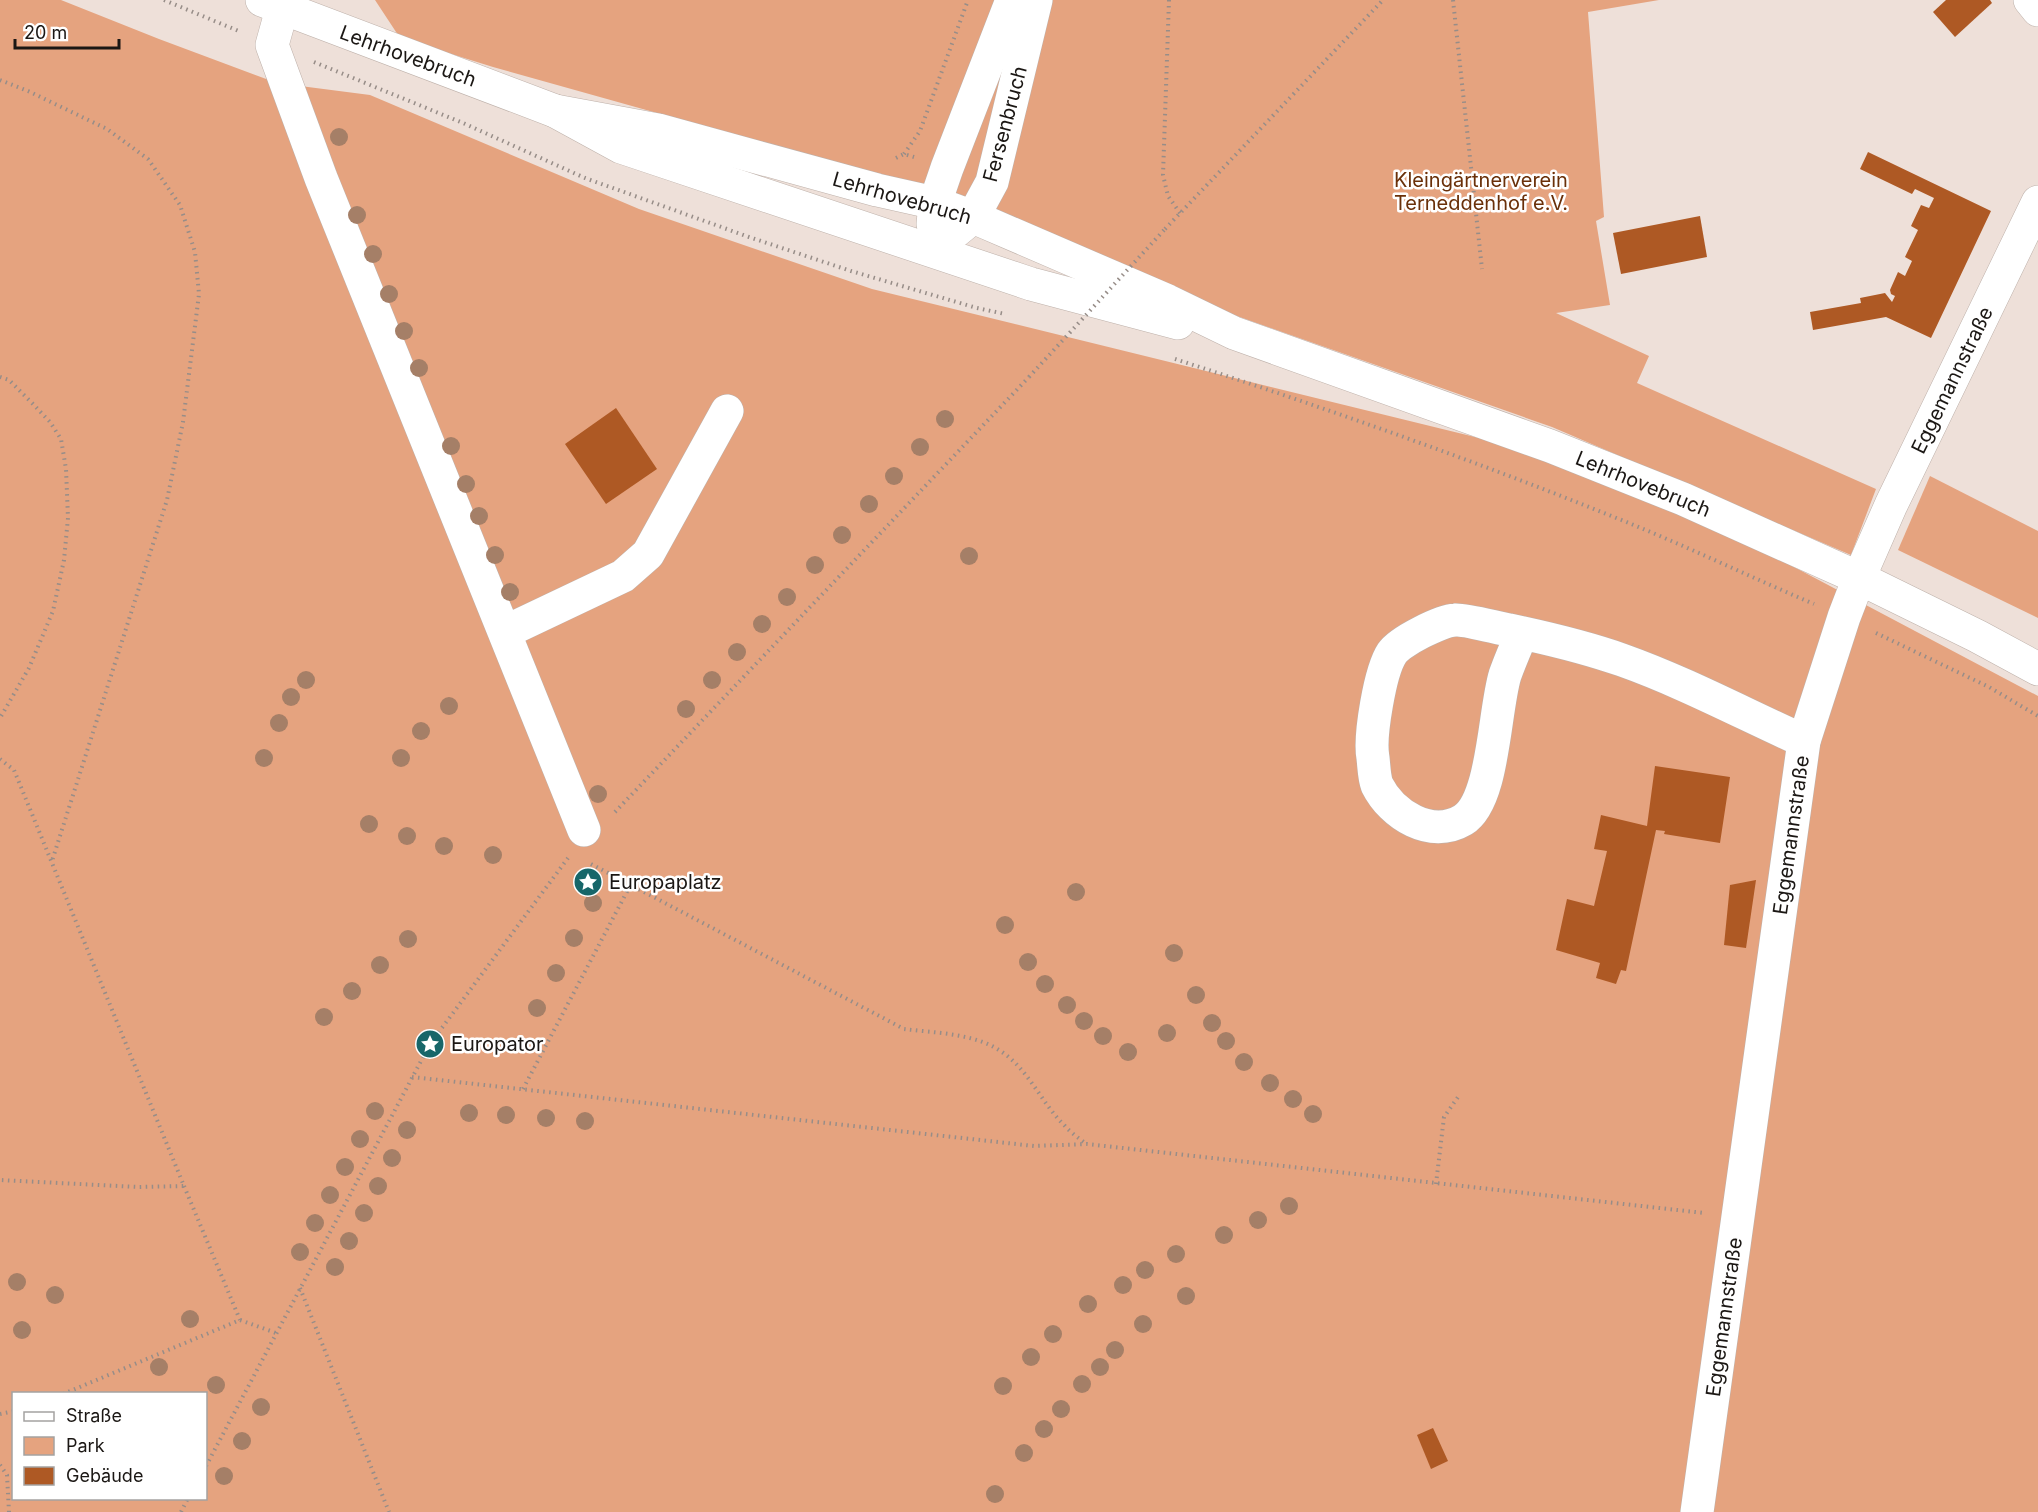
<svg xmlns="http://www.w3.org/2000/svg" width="2038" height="1512" viewBox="0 0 2038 1512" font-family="Inter,sans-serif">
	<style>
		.green { fill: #e5a37f; fill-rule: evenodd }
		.building { fill: #ae5924 }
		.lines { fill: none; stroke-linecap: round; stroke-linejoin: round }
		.minor-casing { stroke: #beb1aa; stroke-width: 34 }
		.path { stroke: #978d88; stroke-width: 4; stroke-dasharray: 1.5 4.5; stroke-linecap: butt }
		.minor { stroke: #fff; stroke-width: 33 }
		.path-bridge { stroke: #978d88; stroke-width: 4; stroke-dasharray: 1.5 4.5; stroke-linecap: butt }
		.tree { fill: #a57f67 }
		.labels { text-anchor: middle; stroke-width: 5; stroke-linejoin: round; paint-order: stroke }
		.street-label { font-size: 20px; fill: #1b1714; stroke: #fff }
		.park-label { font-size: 20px; fill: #6a3009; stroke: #fff }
		.poi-label { font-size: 20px; fill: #1b1714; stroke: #fff; text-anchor: start }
	</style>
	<rect width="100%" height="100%" fill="#eee0d9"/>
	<g class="green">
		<path d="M0,0H61L159,39L277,83L370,95L639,209L872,289L1540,453L1779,559L2038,696V1512H0ZM14,1394H206V1498H14Z"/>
		<polygon points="375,0 1659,0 1588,12 1604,217 1596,221 1610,305 1556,313 1649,356 1637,383 1876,489 1851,555 1552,427 1234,315 892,179 493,67 400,38"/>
		<polygon points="1930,476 2038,531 2038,618 1898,550"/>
	</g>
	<g class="building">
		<polygon points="1946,0 1990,0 1992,3 1955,37 1933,12"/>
		<polygon points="1868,152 1991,211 1931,338 1886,317 1813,330 1810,312 1861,303 1860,298 1885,293 1892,302 1895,296 1891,294 1890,290 1898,272 1905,276 1912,261 1905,257 1918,230 1911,226 1921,205 1929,208 1934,198 1915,189 1912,194 1860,169"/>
		<polygon points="1700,216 1707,257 1621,274 1613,233"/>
		<polygon points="616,408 657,469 606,504 565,444"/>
		<polygon points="1655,766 1730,777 1720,843 1664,834 1665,831 1656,830 1626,971 1621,970 1616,984 1596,978 1600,963 1556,950 1567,899 1594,906 1607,851 1594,849 1601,815 1647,826"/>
		<polygon points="1756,880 1746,948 1724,945 1730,885"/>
		<polygon points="1433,1428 1448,1461 1431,1469 1417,1435"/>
	</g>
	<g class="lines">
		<g class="minor-casing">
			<g id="minor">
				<polyline points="262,0 555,111 621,147 1031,284 1178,323"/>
				<polyline points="2030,0 2038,10"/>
				<polyline points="282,9 272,45 321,178 584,830"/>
				<polyline points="555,111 658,130 877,190 935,203 973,217 1168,301 1234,333 1550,446 1683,499 1859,578 1977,636 2038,669"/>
				<polyline points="933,224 935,203 947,168 1012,0"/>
				<polyline points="956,231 973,217 992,182 1036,0"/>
				<polyline points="505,632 623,576 648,554 727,411"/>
				<path d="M1522,633C1516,647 1510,661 1505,675C1494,711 1494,801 1463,820C1431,839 1392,815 1377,785C1374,777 1374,766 1373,758C1369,737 1380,671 1392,653C1400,641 1441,621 1455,620C1465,619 1497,628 1509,630C1547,638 1585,647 1622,660C1684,682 1744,714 1804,741"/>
				<polyline points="1697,1512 1804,741 1844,617 1859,578 1891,505 2038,202"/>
			</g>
		</g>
		<g class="path">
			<polyline points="164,0 241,32"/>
			<polyline points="1169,0 1163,175 1168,196 1180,213"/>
			<polyline points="1453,0 1482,269"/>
			<polyline points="314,62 463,123 585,178 749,237 851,271 977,308 1005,314"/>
			<polyline points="0,80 28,91 107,129 148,159 180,205 195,252 199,294 183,422 167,500 52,861"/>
			<polyline points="904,154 920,131 968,0"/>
			<polyline points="896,158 904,154 914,157"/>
			<polyline points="1165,229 1383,0"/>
			<path d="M1175,359C1323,407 1470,459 1614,517C1682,544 1748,576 1814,604"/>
			<polyline points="0,377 9,380 34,405 50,422 61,439 66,469 68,518 64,560 53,611 29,668 0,718"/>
			<polyline points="1876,633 1989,687 2038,716"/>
			<polyline points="0,759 14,770 184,1186 138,1187 0,1180"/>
			<polyline points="615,812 1029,377"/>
			<path d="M591,864L904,1029C935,1033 975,1033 1002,1052C1029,1070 1042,1104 1065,1126C1071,1133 1079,1138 1086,1144"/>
			<polyline points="412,1077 1034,1146 1087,1144 1704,1213"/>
			<polyline points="523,1089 631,884"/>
			<polyline points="1436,1184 1444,1117 1458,1097"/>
			<polyline points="184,1186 240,1320"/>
			<polyline points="300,1288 389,1512"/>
			<polyline points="63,1394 240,1320 276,1333"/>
			<polyline points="0,1414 14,1411"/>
			<polyline points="0,1465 7,1475 9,1512"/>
			<polyline points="206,1466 430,1044 568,858"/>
			<polyline points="181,1512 188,1498"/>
		</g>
		<use href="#minor" class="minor"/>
		<polyline class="path-bridge" points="1029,377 1165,229"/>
	</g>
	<g class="tree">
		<circle cx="339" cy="137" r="9"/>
		<circle cx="357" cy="215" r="9"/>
		<circle cx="373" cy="254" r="9"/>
		<circle cx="389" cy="294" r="9"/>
		<circle cx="404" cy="331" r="9"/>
		<circle cx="419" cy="368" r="9"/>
		<circle cx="945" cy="419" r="9"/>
		<circle cx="451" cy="446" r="9"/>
		<circle cx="920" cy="447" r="9"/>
		<circle cx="894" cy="476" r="9"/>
		<circle cx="466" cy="484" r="9"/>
		<circle cx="869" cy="504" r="9"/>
		<circle cx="479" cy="516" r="9"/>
		<circle cx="842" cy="535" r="9"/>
		<circle cx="495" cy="555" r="9"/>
		<circle cx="969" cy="556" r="9"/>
		<circle cx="815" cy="565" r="9"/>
		<circle cx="510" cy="592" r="9"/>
		<circle cx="787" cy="597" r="9"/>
		<circle cx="762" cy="624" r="9"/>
		<circle cx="737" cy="652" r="9"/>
		<circle cx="306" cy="680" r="9"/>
		<circle cx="712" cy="680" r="9"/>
		<circle cx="291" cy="697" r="9"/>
		<circle cx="449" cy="706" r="9"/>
		<circle cx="686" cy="709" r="9"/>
		<circle cx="279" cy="723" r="9"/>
		<circle cx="421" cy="731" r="9"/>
		<circle cx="264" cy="758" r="9"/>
		<circle cx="401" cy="758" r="9"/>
		<circle cx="598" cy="794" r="9"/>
		<circle cx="369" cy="824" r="9"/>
		<circle cx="407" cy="836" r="9"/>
		<circle cx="444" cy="846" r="9"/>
		<circle cx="493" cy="855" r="9"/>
		<circle cx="1076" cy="892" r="9"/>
		<circle cx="593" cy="903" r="9"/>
		<circle cx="1005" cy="925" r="9"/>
		<circle cx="574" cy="938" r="9"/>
		<circle cx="408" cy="939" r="9"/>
		<circle cx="1174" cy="953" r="9"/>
		<circle cx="1028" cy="962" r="9"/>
		<circle cx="380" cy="965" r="9"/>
		<circle cx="556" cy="973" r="9"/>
		<circle cx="1045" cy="984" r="9"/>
		<circle cx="352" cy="991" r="9"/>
		<circle cx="1196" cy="995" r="9"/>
		<circle cx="1067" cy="1005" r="9"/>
		<circle cx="537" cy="1008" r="9"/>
		<circle cx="324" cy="1017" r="9"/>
		<circle cx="1084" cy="1021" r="9"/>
		<circle cx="1212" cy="1023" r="9"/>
		<circle cx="1167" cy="1033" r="9"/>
		<circle cx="1103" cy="1036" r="9"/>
		<circle cx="1226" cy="1041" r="9"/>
		<circle cx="1128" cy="1052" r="9"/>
		<circle cx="1244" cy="1062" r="9"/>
		<circle cx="1270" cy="1083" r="9"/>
		<circle cx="1293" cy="1099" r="9"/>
		<circle cx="375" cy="1111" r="9"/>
		<circle cx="469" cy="1113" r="9"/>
		<circle cx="1313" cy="1114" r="9"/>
		<circle cx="506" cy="1115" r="9"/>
		<circle cx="546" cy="1118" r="9"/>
		<circle cx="585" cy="1121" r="9"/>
		<circle cx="407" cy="1130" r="9"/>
		<circle cx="360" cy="1139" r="9"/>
		<circle cx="392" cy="1158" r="9"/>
		<circle cx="345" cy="1167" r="9"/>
		<circle cx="378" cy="1186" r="9"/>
		<circle cx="330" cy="1195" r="9"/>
		<circle cx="1289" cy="1206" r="9"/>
		<circle cx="364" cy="1213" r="9"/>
		<circle cx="1258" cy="1220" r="9"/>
		<circle cx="315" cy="1223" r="9"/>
		<circle cx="1224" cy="1235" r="9"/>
		<circle cx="349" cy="1241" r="9"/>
		<circle cx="300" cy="1252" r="9"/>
		<circle cx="1176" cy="1254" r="9"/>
		<circle cx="335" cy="1267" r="9"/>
		<circle cx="1145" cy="1270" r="9"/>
		<circle cx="17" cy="1282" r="9"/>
		<circle cx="1123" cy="1285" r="9"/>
		<circle cx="55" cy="1295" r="9"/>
		<circle cx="1186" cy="1296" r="9"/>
		<circle cx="1088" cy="1304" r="9"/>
		<circle cx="190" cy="1319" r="9"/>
		<circle cx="1143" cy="1324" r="9"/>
		<circle cx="22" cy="1330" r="9"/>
		<circle cx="1053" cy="1334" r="9"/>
		<circle cx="1115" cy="1350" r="9"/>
		<circle cx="1031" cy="1357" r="9"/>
		<circle cx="159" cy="1367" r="9"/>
		<circle cx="1100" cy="1367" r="9"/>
		<circle cx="1082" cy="1384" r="9"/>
		<circle cx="216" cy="1385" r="9"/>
		<circle cx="1003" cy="1386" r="9"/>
		<circle cx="261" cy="1407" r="9"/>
		<circle cx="1061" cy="1409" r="9"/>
		<circle cx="1044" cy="1429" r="9"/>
		<circle cx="242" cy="1441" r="9"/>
		<circle cx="1024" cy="1453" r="9"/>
		<circle cx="224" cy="1476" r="9"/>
		<circle cx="995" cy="1494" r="9"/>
	</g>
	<defs>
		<g id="sight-disc" transform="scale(1.5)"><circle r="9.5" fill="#176669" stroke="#fff"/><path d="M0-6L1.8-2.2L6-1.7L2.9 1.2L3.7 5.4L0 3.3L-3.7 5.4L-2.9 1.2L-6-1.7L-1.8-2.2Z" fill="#fff"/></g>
	</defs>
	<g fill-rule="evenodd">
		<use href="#sight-disc" x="588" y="882"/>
		<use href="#sight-disc" x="430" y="1044"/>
	</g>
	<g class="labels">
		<g class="street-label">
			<text transform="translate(408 56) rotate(20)" y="7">Lehrhovebruch</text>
			<text transform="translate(1005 124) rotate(-75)" y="7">Fersenbruch</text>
			<text transform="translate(902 198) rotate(16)" y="7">Lehrhovebruch</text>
			<text transform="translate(1952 380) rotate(-64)" y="7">Eggemannstraße</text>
			<text transform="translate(1643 484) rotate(22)" y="7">Lehrhovebruch</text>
			<text transform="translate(1791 835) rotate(-82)" y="7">Eggemannstraße</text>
			<text transform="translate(1724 1317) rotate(-82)" y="7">Eggemannstraße</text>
		</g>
		<g class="park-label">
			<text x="1481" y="187">Kleingärtnerverein<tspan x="1481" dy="23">Terneddenhof e.V.</tspan></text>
		</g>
		<g class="poi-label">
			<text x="609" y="889">Europaplatz</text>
			<text x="451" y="1051">Europator</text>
		</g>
	</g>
	<rect x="12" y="1392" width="195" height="108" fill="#ffffff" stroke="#a4a2a1" stroke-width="1.5"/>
	<rect x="24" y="1412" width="30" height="9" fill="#ffffff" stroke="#a4a2a1" stroke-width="1.5"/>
	<text x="66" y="1422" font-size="18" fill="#1b1714">Straße</text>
	<rect x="24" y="1437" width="30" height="18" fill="#e5a37f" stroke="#a4a2a1" stroke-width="1.5"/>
	<text x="66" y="1452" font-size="18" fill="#1b1714">Park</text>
	<rect x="24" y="1467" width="30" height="18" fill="#ae5924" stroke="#a4a2a1" stroke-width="1.5"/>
	<text x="66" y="1482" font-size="18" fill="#1b1714">Gebäude</text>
	<path d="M15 39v9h104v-9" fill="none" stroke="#1b1714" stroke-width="3"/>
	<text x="24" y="39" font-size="18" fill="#1b1714" stroke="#ffffff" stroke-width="4.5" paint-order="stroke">20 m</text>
</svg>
